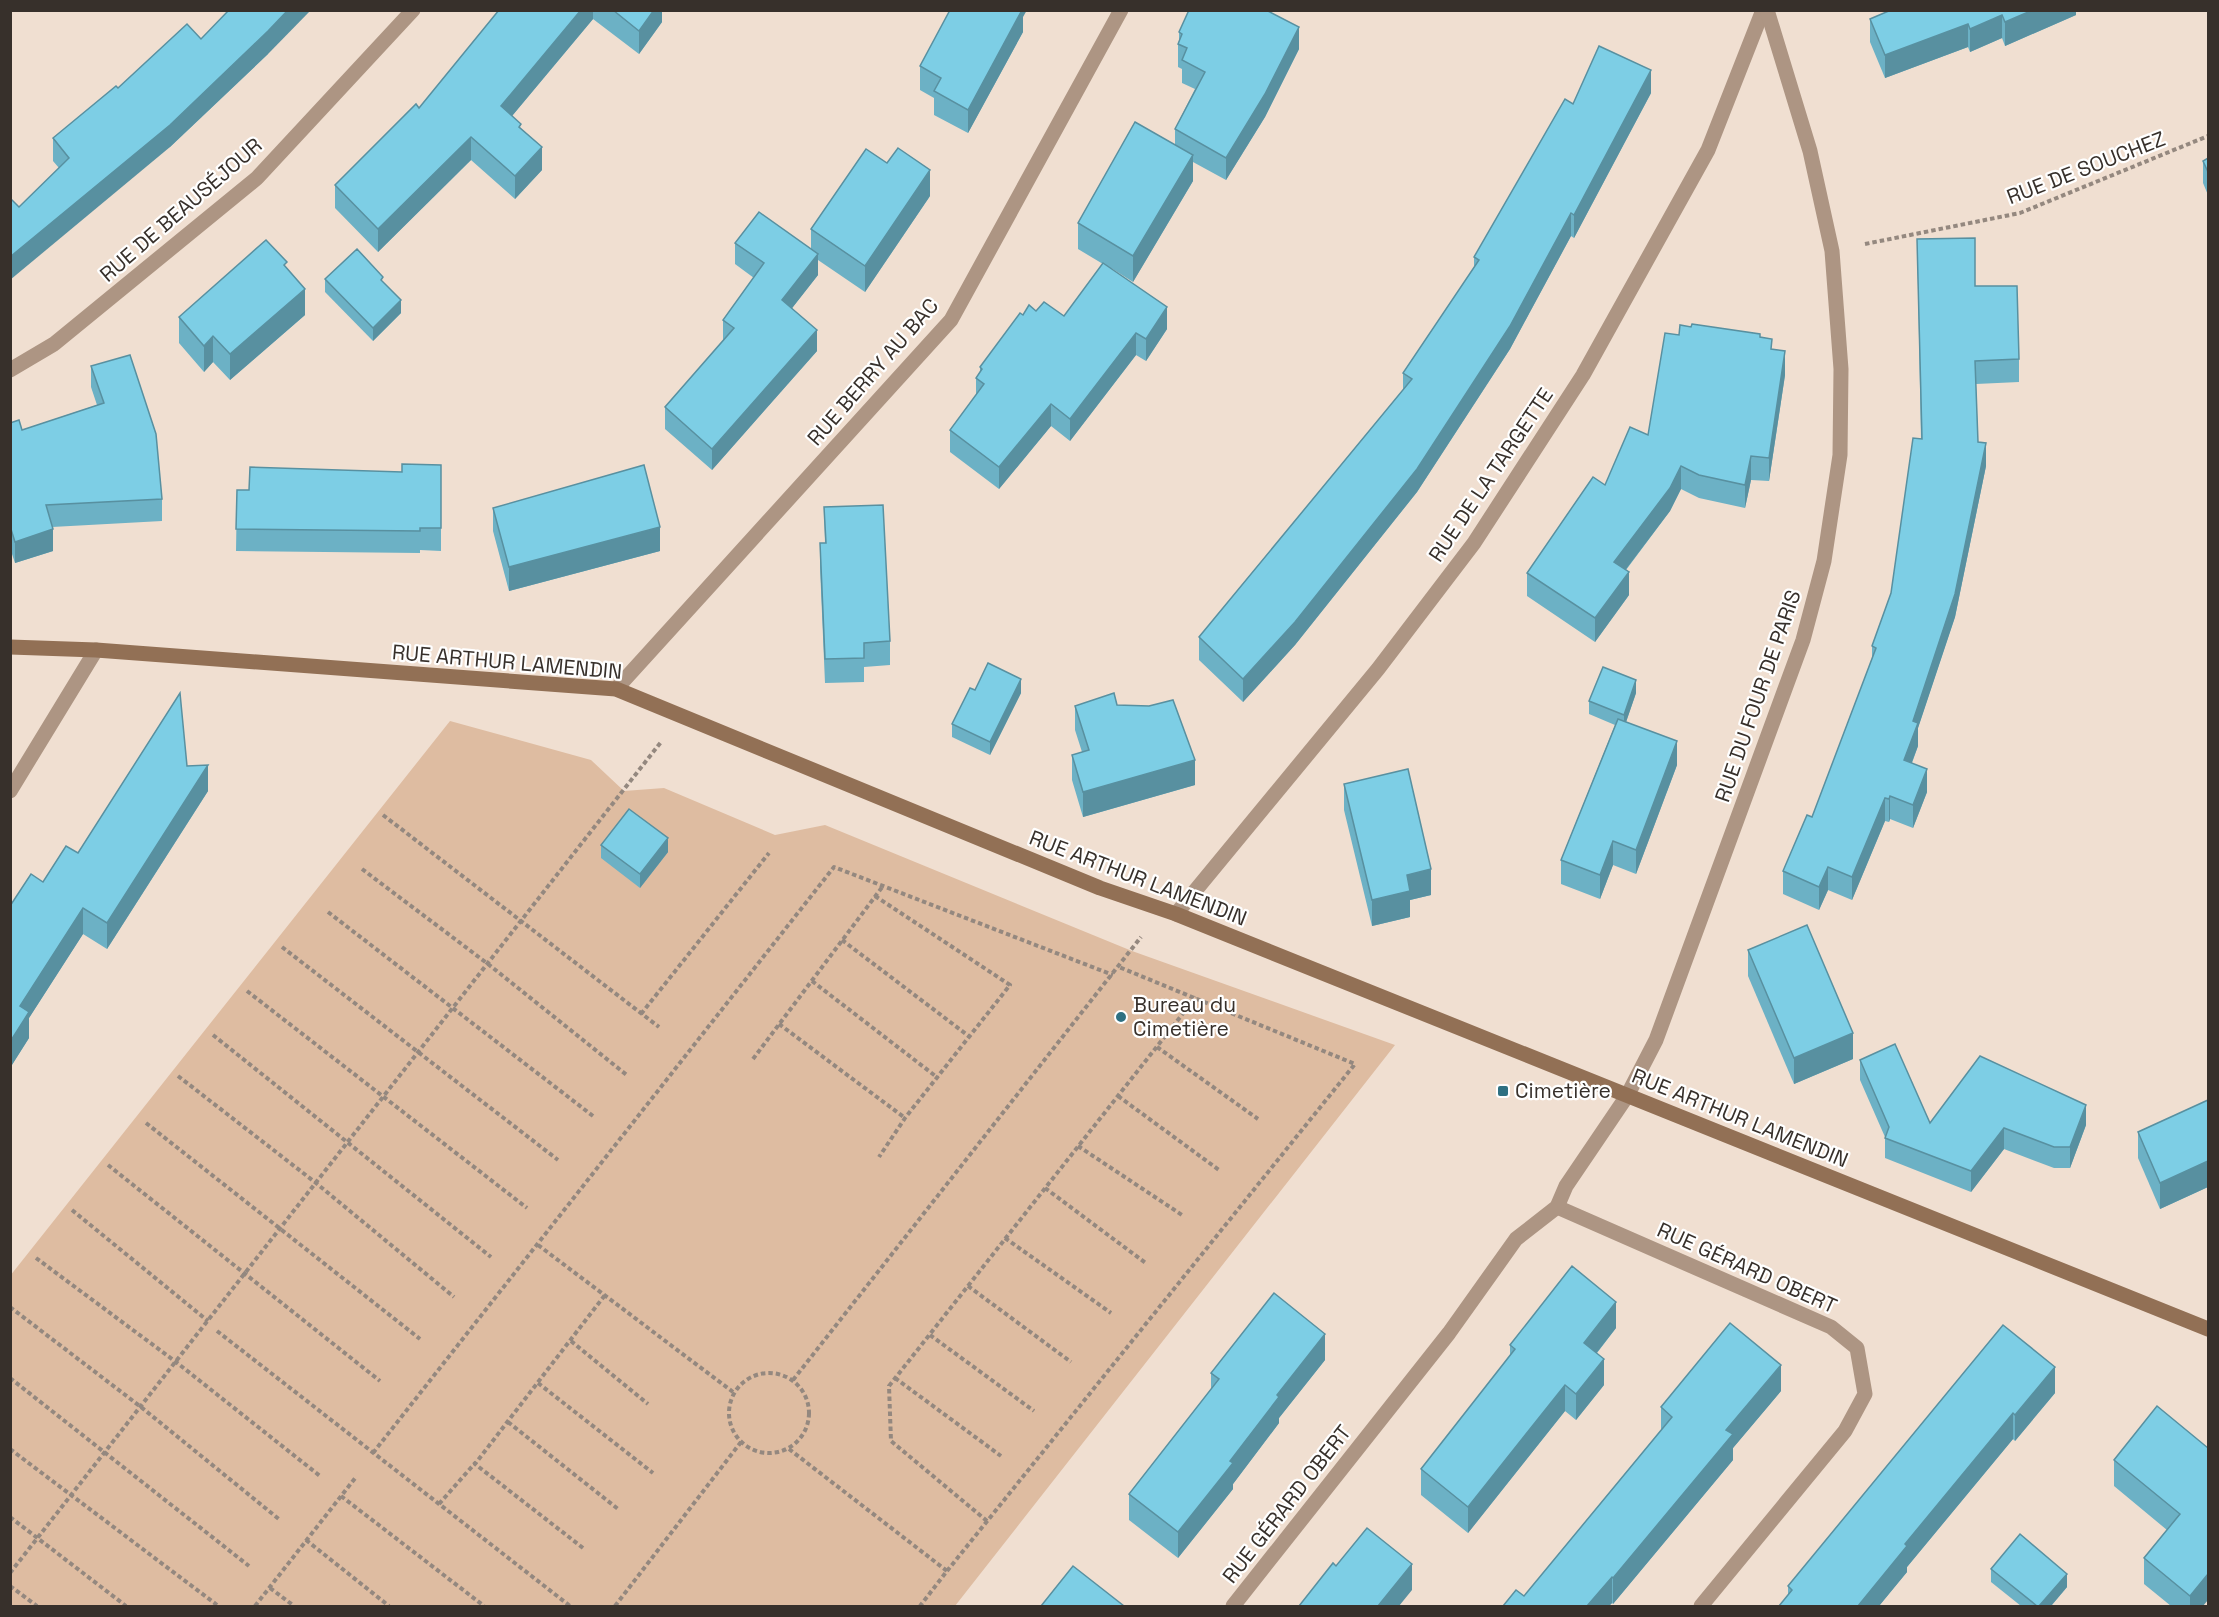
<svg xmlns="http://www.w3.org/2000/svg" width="2219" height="1617" viewBox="0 0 2219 1617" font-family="'Space Grotesk',sans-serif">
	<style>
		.green { fill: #debca1 }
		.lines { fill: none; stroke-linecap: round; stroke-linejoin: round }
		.path { stroke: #94887f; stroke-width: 4; stroke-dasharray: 4.5 3; stroke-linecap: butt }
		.street { stroke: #ad9583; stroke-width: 15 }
		.secondary { stroke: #927055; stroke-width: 15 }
		.wall { fill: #6cb1c5 }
		.shaded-wall { fill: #5890a0 }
		.building { fill: #7dcee5; stroke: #5890a0; stroke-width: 1.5 }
		.poi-dot { fill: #2e7082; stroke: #fff; stroke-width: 2 }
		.labels { text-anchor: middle; stroke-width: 4.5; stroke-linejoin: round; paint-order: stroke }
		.street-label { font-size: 21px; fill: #37302b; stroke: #fff }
		.poi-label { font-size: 21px; fill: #37302b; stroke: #fff; text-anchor: start }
	</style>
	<rect width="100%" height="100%" fill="#f0dfd1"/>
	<polygon class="green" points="450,721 591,760 624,791 664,788 775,835 825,825 1132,951 1395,1045 955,1606 11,1606 10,1276"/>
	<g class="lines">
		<g class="path">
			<polyline points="1865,244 2020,213 2208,136"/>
			<polyline points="383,815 659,1027"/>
			<polyline points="362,869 488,964 628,1076"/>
			<polyline points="875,896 1010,985 905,1118 879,1157"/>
			<polyline points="328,912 593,1116"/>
			<polyline points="842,940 970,1037"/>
			<polyline points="282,947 558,1160"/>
			<polyline points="812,981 938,1078"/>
			<polyline points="247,991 527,1208"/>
			<polyline points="641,1014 769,853"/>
			<polyline points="779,1024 905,1118"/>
			<polyline points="213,1035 491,1257"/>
			<polyline points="1157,1047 1258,1119"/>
			<polyline points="753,1059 883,886"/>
			<polyline points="178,1076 316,1183 454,1297"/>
			<polyline points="1118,1096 1219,1170"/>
			<polyline points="146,1123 420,1339"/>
			<polyline points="1078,1146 1182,1215"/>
			<polyline points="108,1165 380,1381"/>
			<polyline points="1045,1188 1147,1264"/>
			<polyline points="72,1210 208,1321"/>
			<polyline points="1005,1238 1111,1313"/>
			<polyline points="538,1245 733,1392"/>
			<polyline points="36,1258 176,1362 320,1476"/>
			<polyline points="968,1286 1071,1362"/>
			<polyline points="10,1307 141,1407 280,1520"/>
			<polyline points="217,1331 570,1606"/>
			<polyline points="930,1335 1034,1411"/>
			<polyline points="571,1341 648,1404"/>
			<circle cx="769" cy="1413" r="40"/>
			<polyline points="10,1378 249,1566"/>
			<polyline points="895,1378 1001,1456"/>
			<polyline points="793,1380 1141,937"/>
			<polyline points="538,1383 653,1473"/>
			<polyline points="508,1422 618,1509"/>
			<polyline points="10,1449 217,1605"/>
			<polyline points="789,1449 947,1571 920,1606"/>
			<polyline points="373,1453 834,867 1113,975"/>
			<polyline points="341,1496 484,1606"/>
			<polyline points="439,1504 476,1462"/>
			<polyline points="10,1517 126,1606"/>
			<polyline points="987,1521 891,1441 889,1386 1196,997"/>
			<polyline points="306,1540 389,1606"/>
			<polyline points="583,1548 475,1464 605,1295"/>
			<polyline points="947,1571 1355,1064 1119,967"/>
			<polyline points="10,1573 661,742"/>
			<polyline points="10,1586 37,1606"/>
			<polyline points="270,1588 294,1606"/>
			<polyline points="255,1606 356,1477"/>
			<polyline points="615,1606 741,1442"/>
		</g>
		<g class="street">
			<polyline points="10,370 54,344 257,178 413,10"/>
			<polyline points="616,689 951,320 1121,10"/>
			<polyline points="10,791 96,650"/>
			<polyline points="1176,914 1378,669 1474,543 1583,375 1708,150 1763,10"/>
			<polyline points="1557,1207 1831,1327 1857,1348 1865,1394 1845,1431 1701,1606"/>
			<polyline points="1233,1606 1449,1333 1516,1239 1557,1207 1566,1186 1627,1096 1656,1040 1803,640 1824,561 1840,455 1841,369 1832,251 1810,151 1767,10"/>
		</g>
		<polyline class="secondary" points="10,647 96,650 616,689 1100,888 1176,914 2208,1329"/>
	</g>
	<g class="wall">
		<polygon points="499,10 662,10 662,22 639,54 593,19 512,116 521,129 542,170 515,199 471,160 378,252 335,208 335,185 419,108"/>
		<polygon points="2076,10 2076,15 2005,46 2002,38 1970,52 1968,47 1885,78 1870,42 1870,19"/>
		<polygon points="1023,17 1023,32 968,133 934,115 934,98 920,90 920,66"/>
		<polygon points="1179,32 1299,49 1265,117 1226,180 1193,162 1193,181 1133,282 1111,268 1167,329 1146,361 1136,355 1070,441 1051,426 999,489 950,452 950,430 976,396 976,378 980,372 980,367 1023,315 1036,311 1064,316 1103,264 1078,249 1078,223 1175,145 1175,129 1195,89 1182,83 1182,69 1178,67 1178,44 1179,41"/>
		<polygon points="201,39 268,54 170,147 19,207 59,168 53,161 53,138 118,88"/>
		<polygon points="1651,93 1574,238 1571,236 1510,349 1417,492 1295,645 1243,702 1199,660 1199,637 1403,390 1403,373 1474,268 1474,257 1573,104"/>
		<polygon points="2208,158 2208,195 2203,183 2203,161"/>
		<polygon points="930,196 865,292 818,260 818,275 792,308 817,351 712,470 665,429 665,407 723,341 723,320 754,278 735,264 735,243 811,249 811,229"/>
		<polygon points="1917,239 1975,286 2019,359 2019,382 1976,384 1978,442 1986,466 1955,617 1918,728 1918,746 1912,763 1927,792 1913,828 1890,819 1889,822 1885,821 1852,900 1828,890 1819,910 1783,894 1783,871 1812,817 1872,660 1872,646 1891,593 1921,439"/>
		<polygon points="287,268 305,315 230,380 213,362 204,372 179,343 179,317"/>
		<polygon points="325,279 383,282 401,313 373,341 325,292"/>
		<polygon points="1679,335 1760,337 1772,350 1785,375 1769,481 1751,480 1745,508 1699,498 1681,489 1670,511 1626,570 1629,595 1595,642 1527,596 1527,573 1605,485 1648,435"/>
		<polygon points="91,366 162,499 162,521 52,527 53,551 15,563 10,548 10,423 22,430 97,405 91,387"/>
		<polygon points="441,465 441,551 420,550 420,553 236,551 237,490 249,490 402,472"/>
		<polygon points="824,507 890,641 890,665 864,667 864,682 825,683 820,567 820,543 825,543"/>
		<polygon points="493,508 660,551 509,591 493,531"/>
		<polygon points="975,690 1021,693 990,755 952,737 952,724"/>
		<polygon points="1636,693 1626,722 1677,765 1636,874 1613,865 1600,899 1561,884 1561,860 1615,725 1589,714 1589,701"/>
		<polygon points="1117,705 1195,785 1083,817 1072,780 1072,755 1082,752 1075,730 1075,706"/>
		<polygon points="187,766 208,791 107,949 83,934 29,1018 29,1038 10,1068 43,882"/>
		<polygon points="1344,784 1431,895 1410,900 1410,917 1372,926 1344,810"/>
		<polygon points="601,845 668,852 640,888 601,858"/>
		<polygon points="1748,950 1853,1059 1794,1084 1748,976"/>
		<polygon points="1860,1060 1930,1123 2086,1125 2070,1168 2054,1168 2004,1149 1971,1192 1885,1158 1885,1137 1860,1080"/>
		<polygon points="2208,1100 2208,1187 2160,1209 2138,1158 2138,1132"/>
		<polygon points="1616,1328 1597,1353 1604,1385 1576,1420 1565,1411 1468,1533 1421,1495 1421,1469 1510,1356 1510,1345"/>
		<polygon points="1325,1360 1279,1418 1279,1423 1233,1484 1233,1489 1178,1558 1129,1520 1129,1494 1211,1390 1211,1373"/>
		<polygon points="2055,1367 2055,1393 2015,1441 2013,1439 1907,1567 1907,1572 1879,1606 1779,1606 1788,1596 1788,1586"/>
		<polygon points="1781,1391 1733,1448 1733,1460 1613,1604 1612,1603 1609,1606 1503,1606 1524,1596 1661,1430 1661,1407"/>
		<polygon points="2157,1406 2203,1606 2171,1606 2144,1584 2144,1558 2167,1530 2114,1486 2114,1460"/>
		<polygon points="1991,1569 2067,1587 2051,1606 2021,1606 1991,1582"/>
	</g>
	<g class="shaded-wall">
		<polygon points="288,10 311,10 268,54 170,147 10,280 10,257"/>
		<polygon points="581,10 593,10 593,19 501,129 501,106"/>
		<polygon points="654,10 662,10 662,22 639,54 639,31"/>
		<polygon points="1017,10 1027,10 1023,17 1023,32 968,133 968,110"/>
		<polygon points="2033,10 2076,10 2076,15 2005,46 2005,22"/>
		<polygon points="2002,15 2002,38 1970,52 1970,29"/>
		<polygon points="1968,24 1968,47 1885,78 1885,55"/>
		<polygon points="1299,27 1299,49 1265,117 1226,180 1226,158"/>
		<polygon points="1651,70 1651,93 1574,238 1574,215"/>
		<polygon points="471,137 471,160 378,252 378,229"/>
		<polygon points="542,147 542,170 515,199 515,176"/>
		<polygon points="1193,155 1193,181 1133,282 1133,256"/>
		<polygon points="930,170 930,196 865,292 865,266"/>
		<polygon points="1571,213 1571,236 1510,349 1417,492 1295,645 1243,702 1243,679"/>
		<polygon points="818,254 818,275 782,321 782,300"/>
		<polygon points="305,289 305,315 230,380 230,354"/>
		<polygon points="401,300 401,313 373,341 373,328"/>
		<polygon points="1167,307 1167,329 1146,361 1146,339"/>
		<polygon points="817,330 817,351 712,470 712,449"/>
		<polygon points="1136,333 1136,355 1070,441 1070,419"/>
		<polygon points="213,336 213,362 204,372 204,346"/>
		<polygon points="1785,351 1785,375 1769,481 1769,458"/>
		<polygon points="1051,404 1051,426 999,489 999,467"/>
		<polygon points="1986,443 1986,466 1955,617 1918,728 1918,746 1904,783 1904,760 1913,721"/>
		<polygon points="1751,456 1751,480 1745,508 1745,485"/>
		<polygon points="1681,466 1681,489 1670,511 1614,585 1614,562"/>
		<polygon points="660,527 660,551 509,591 509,567"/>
		<polygon points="53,529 53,551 15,563 15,542"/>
		<polygon points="1629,572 1629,595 1595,642 1595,618"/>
		<polygon points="1021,679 1021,693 990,755 990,742"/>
		<polygon points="1636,680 1636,693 1624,728 1624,715"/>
		<polygon points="1677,741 1677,765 1636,874 1636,850"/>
		<polygon points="1195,760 1195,785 1083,817 1083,792"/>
		<polygon points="208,765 208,791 107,949 107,923"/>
		<polygon points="1927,769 1927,792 1913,828 1913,805"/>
		<polygon points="1890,796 1890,819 1889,822 1889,799"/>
		<polygon points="1885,798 1885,821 1852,900 1852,877"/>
		<polygon points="668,838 668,852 640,888 640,874"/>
		<polygon points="1613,841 1613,865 1600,899 1600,875"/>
		<polygon points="1828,867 1828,890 1819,910 1819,887"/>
		<polygon points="1431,869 1431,895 1410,900 1410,917 1372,926 1372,900 1407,875"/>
		<polygon points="83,908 83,934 29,1018 29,1038 10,1068 10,1042 20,1006"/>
		<polygon points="1853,1033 1853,1059 1794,1084 1794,1058"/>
		<polygon points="2086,1105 2086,1125 2070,1168 2070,1147"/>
		<polygon points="2004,1128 2004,1149 1971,1192 1971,1171"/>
		<polygon points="2208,1161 2208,1187 2160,1209 2160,1183"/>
		<polygon points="1616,1302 1616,1328 1584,1369 1584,1343"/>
		<polygon points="1325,1334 1325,1360 1279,1418 1279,1423 1233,1484 1233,1489 1178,1558 1178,1532 1230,1461 1277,1395"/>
		<polygon points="1604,1359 1604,1385 1576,1420 1576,1394"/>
		<polygon points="1781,1365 1781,1391 1733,1448 1733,1460 1613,1604 1613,1578 1726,1430"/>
		<polygon points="2055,1367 2055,1393 2015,1441 2015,1415"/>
		<polygon points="1565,1385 1565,1411 1468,1533 1468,1507"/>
		<polygon points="2013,1413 2013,1439 1907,1567 1907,1572 1879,1606 1858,1606 1905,1544"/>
		<polygon points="1412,1564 1412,1590 1399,1606 1378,1606"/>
		<polygon points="2067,1574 2067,1587 2051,1606 2039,1606"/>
		<polygon points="2208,1574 2208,1600 2203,1606 2190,1606 2190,1596"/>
		<polygon points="1612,1577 1612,1603 1609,1606 1587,1606"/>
	</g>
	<g class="building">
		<polygon points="229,10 288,10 268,31 170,125 10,257 10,198 19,207 69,158 53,138 116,86 118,88 187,24 201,39"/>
		<polygon points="499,10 581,10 501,106 521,124 519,127 542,147 515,176 471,137 378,229 335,185 416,104 419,108"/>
		<polygon points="613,10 654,10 639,31"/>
		<polygon points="950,10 1022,10 968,110 934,91 941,78 920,66"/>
		<polygon points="1189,10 1266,10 1299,27 1265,94 1226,158 1175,129 1205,72 1182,60 1187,48 1178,44 1182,34 1179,32"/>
		<polygon points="1891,10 2033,10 2005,22 2002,15 1970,29 1968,24 1885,55 1870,19"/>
		<polygon points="1599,46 1651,70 1574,215 1571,213 1510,326 1417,469 1295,622 1243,679 1199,637 1412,379 1403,373 1479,260 1474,257 1565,99 1573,104"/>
		<polygon points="1135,122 1193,155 1133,256 1078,223"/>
		<polygon points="898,148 930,170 865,266 811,229 866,149 887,163"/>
		<polygon points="2208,158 2208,172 2203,161"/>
		<polygon points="759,212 818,254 782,300 817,330 712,449 665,407 734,328 723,320 764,263 735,243"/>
		<polygon points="1975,238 1975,286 2017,286 2019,359 1975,361 1978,442 1986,443 1955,594 1913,721 1918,723 1904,760 1927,769 1913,805 1890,796 1889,799 1885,798 1852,877 1828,867 1819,887 1783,871 1807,815 1812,817 1876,648 1872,646 1891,593 1913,438 1922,439 1917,239"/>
		<polygon points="266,240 287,262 284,265 305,289 230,354 213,336 204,346 179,317"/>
		<polygon points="357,249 383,277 381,280 401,300 373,328 325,279"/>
		<polygon points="1103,263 1167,307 1146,339 1136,333 1070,419 1051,404 999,467 950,430 984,384 976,378 982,369 980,367 1020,313 1023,315 1029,305 1036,311 1044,302 1064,316"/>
		<polygon points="1692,324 1760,334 1760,337 1772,339 1771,349 1785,351 1769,458 1751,456 1745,485 1699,475 1681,466 1670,488 1614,562 1629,572 1595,618 1527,573 1593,477 1605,485 1630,427 1648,435 1665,333 1679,335 1680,325 1691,327"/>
		<polygon points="130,355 156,434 162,499 46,505 53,529 15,542 10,526 10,423 19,420 22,430 104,403 91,366"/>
		<polygon points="402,464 441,465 441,528 420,528 420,531 236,529 237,490 249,490 250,467 402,472"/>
		<polygon points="644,465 660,527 509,567 493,508"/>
		<polygon points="883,505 890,641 864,643 864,658 825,659 820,543 826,543 824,507"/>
		<polygon points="988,663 1021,679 990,742 952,724 970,688 975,690"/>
		<polygon points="1603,667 1636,680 1624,715 1589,701"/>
		<polygon points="180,693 187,766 208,765 107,923 83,908 20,1006 29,1012 10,1042 10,906 31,874 43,882 66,846 78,853"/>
		<polygon points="1114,693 1117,705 1149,706 1173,700 1195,760 1083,792 1072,755 1089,750 1075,706"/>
		<polygon points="1618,719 1677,741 1636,850 1613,841 1600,875 1561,860"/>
		<polygon points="1408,769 1431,869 1407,875 1410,891 1372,900 1344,784"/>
		<polygon points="629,809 668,838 640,874 601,845"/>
		<polygon points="1807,925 1853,1033 1794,1058 1748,950"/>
		<polygon points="1895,1044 1930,1123 1980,1056 2086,1105 2070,1147 2054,1147 2004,1128 1971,1171 1885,1138 1889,1127 1860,1060"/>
		<polygon points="2208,1100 2208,1161 2160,1183 2138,1132"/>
		<polygon points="1572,1266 1616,1302 1584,1343 1604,1359 1576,1394 1565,1385 1468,1507 1421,1469 1515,1349 1510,1345"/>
		<polygon points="1274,1293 1325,1334 1277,1395 1279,1397 1230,1461 1233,1463 1178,1532 1129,1494 1219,1379 1211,1373"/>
		<polygon points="1730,1323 1781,1365 1726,1430 1733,1434 1613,1578 1612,1577 1587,1606 1503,1606 1516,1590 1524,1596 1672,1417 1661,1407"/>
		<polygon points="2003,1325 2055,1367 2015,1415 2013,1413 1905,1544 1907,1546 1858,1606 1779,1606 1792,1590 1788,1586"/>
		<polygon points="2157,1406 2208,1448 2208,1574 2190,1596 2144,1558 2180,1514 2114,1460"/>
		<polygon points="1367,1528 1412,1564 1378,1606 1299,1606 1333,1563 1336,1566"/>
		<polygon points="2020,1534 2067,1574 2039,1606 2037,1606 1991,1569"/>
		<polygon points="1073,1566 1124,1606 1041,1606"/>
	</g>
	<g class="poi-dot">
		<circle cx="1121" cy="1017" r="6"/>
		<rect x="1497" y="1085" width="12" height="12" rx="3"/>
	</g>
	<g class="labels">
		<g class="street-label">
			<text transform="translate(2086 168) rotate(-21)" y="7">RUE DE SOUCHEZ</text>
			<text transform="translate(181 210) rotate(-41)" y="7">RUE DE BEAUSÉJOUR</text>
			<text transform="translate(873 372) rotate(-49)" y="7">RUE BERRY AU BAC</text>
			<text transform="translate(1491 475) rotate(-56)" y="7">RUE DE LA TARGETTE</text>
			<text transform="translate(507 662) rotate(5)" y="7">RUE ARTHUR LAMENDIN</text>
			<text transform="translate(1758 696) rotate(-71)" y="7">RUE DU FOUR DE PARIS</text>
			<text transform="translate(1138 878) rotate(21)" y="7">RUE ARTHUR LAMENDIN</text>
			<text transform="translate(1740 1118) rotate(22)" y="7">RUE ARTHUR LAMENDIN</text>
			<text transform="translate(1747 1268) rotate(24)" y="7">RUE GÉRARD OBERT</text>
			<text transform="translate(1287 1504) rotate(-52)" y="7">RUE GÉRARD OBERT</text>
		</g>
		<g class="poi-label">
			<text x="1133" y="1012">Bureau du<tspan x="1133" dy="24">Cimetière</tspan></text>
			<text x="1515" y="1098">Cimetière</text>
		</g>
	</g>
	<rect width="2219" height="1617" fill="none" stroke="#37302b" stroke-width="24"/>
</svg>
